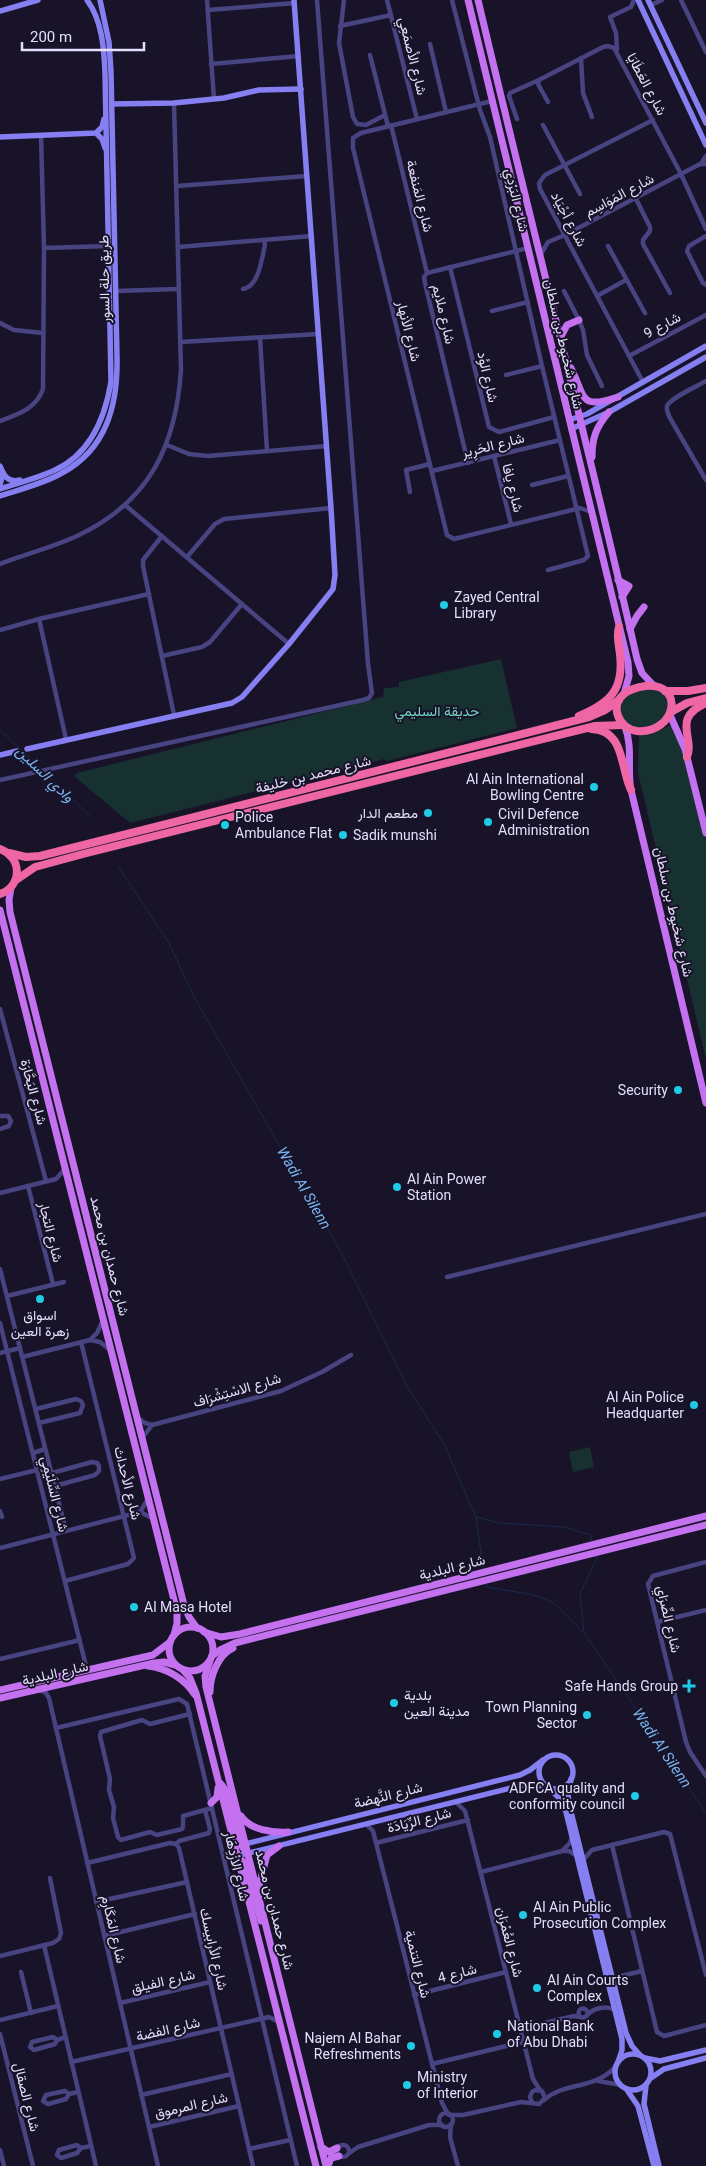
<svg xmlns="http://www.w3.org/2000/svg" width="706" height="2166" viewBox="0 0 706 2166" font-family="Roboto,Vazirmatn,sans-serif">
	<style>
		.green { fill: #173131 }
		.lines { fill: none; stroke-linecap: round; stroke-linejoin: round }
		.stream { stroke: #172b4d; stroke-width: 1 }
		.street { stroke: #484482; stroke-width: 4.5 }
		.secondary { stroke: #867ff1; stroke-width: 5.5 }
		.primary { stroke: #c471f0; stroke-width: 7 }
		.highway { stroke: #ee66a3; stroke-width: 8 }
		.poi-dot { fill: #1fcce7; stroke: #181328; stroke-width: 2 }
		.labels { text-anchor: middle; stroke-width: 4; stroke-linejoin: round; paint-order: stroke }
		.street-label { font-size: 14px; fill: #e2defb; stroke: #181328 }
		.poi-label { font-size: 14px; fill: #e2defb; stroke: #181328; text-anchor: start }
		.park-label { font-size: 14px; fill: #71d5bf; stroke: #181328 }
		.water-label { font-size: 15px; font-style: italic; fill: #77b4f0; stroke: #181328 }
	</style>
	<rect width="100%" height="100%" fill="#181328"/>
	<g class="green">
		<polygon points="501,659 517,728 387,761 384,759 130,823 74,776 77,773 383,697 384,688 399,687 399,682"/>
		<path d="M654,688L667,696L670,711C655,725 650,730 628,727C606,700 630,692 654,688Z"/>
		<polygon points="673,724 686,754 706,839 706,1059 638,773 639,734 658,731"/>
		<polygon points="590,1447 594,1467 573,1472 569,1452"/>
	</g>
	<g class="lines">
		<g class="stream">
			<polyline points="0,730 41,769"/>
			<polyline points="44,772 91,817"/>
			<polyline points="118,866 169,943 194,997 342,1254 408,1388 444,1444 476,1517 483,1569"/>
			<polyline points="476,1517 500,1523 563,1527 591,1535 592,1541"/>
			<polyline points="486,1583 487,1587 534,1595 554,1603 584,1633 670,1758 706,1814"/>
			<polyline points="584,1632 580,1594 597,1558 596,1555"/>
		</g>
		<g class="street">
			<polyline points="207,0 214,99"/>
			<polyline points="344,0 339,43 353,117 357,124 366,125 385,115"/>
			<polyline points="387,0 417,119"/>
			<polyline points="452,0 480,110 490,137 542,366 588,556 584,560 548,570"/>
			<polyline points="681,0 706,52"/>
			<polyline points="651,5 662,0"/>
			<polyline points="208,10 295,3"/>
			<polyline points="340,26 391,15"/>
			<polyline points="430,44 446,112"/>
			<polyline points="617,50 616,33 610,17 631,7 634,0"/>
			<polyline points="370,55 388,126"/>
			<polyline points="581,58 583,93 592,117"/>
			<polyline points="211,64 299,56"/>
			<polyline points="492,101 361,133 353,138 353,148 447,535 454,539 580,508 591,512"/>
			<polyline points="548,102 538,84 539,80 603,47 608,46 614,48 681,174 706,229"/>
			<polyline points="517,119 509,96 510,93 539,80"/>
			<polyline points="391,125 427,273"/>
			<polyline points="543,125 580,194"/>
			<polyline points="701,164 706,156"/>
			<polyline points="177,186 307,176"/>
			<polyline points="636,199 650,227 650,231 643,240 643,244 670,293"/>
			<polyline points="706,236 689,246 687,251 703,283 706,285"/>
			<polyline points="608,246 645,313"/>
			<polyline points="178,247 312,236"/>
			<polyline points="44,248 109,246"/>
			<polyline points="541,254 548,242 565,235 700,164 706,164"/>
			<polyline points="450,267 489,427 499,432 554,417"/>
			<polyline points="427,273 424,277 425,283 468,463"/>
			<polyline points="427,273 528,248"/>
			<path d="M243,289C259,287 262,257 265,245L264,240"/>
			<polyline points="116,291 178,289"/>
			<polyline points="564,291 579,320 583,330 587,355 602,386"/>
			<polyline points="597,296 626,280"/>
			<polyline points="492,311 528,302"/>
			<polyline points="0,323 14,330 43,333"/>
			<polyline points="260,338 267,451"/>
			<polyline points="180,342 319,334"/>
			<polyline points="629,356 706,315"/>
			<polyline points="506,375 542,366"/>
			<path d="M706,381C698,386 670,398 667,406C666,410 668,414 670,418L706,480"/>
			<polyline points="643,382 540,189 539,183 545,175 653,120"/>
			<path d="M0,421C18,414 36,409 43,389L44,248L41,135"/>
			<polyline points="167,445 189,454 208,456 327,446"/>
			<polyline points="494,456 511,524"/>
			<polyline points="432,471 560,440"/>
			<polyline points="532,485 568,476"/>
			<polyline points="410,492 406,470 430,464"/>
			<polyline points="125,505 289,644"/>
			<polyline points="162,536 143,560 143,566 174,715"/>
			<polyline points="187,557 215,524 224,519 331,508"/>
			<path d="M0,564C26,554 54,547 79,535C150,501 176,445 181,370L174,103"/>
			<polyline points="39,619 66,739"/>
			<polyline points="0,630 39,619 149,594"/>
			<polyline points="162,656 202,647 210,642 242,604"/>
			<polyline points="0,780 363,700 369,698 372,693 368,664 317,0"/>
			<polyline points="0,1009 46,1181"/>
			<polyline points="0,1116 8,1116 11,1121 9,1126 0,1129"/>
			<polyline points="28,1186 53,1284"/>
			<polyline points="0,1193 56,1179 65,1169"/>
			<polyline points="0,1269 66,1531"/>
			<polyline points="447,1277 706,1214"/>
			<polyline points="7,1296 64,1282"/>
			<polyline points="0,1323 87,1670"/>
			<polyline points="90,1340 100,1342 110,1350"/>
			<polyline points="0,1353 20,1348"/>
			<polyline points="22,1357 90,1340 97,1333 103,1320"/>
			<polyline points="36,1409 76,1399 81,1401 83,1405 80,1413 39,1423"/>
			<polyline points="138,1418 145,1423 152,1425 281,1391 322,1372 351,1355"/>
			<polyline points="143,1437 152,1425"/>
			<polyline points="33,1453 45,1449"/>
			<polyline points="52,1473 92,1462 97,1463 99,1466 99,1471 95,1475 55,1486"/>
			<polyline points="0,1479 37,1470"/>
			<polyline points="0,1511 2,1517"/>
			<polyline points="140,1512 148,1499"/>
			<polyline points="0,1548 140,1512 152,1518"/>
			<polyline points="706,1562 653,1576 648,1584 686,1742 690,1752 706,1776"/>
			<polyline points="65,1581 128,1564 134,1558 81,1342"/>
			<polyline points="657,1622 706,1610"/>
			<polyline points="0,1659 80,1640"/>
			<polyline points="39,1690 46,1693 49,1698 158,2166"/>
			<polyline points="190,1714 150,1724 142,1720 101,1732 100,1736 110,1779 109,1790 114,1807 113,1818 118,1837 121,1840 150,1832 157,1835 182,1829 183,1827 183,1816 212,1808"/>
			<polyline points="56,1728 179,1699 187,1704 297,2166"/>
			<polyline points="456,1802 465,1811 533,2079 540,2090"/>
			<polyline points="367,1825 373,1831 442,2103 448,2114"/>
			<polyline points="376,1843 468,1820"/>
			<polyline points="176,1844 179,1841 209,1833 210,1829 205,1810"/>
			<polyline points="612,1845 657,2032 664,2036 706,2025"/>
			<polyline points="563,1850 570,1843 572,1836"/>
			<polyline points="583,1860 592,1850 664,1832 670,1834 706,1975"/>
			<polyline points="87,1863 170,1843 176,1844 179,1848 253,2166"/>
			<polyline points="481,1872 562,1851 569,1851 577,1856"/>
			<polyline points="96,1902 187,1882"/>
			<polyline points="104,1936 195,1914"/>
			<polyline points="44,1945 96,2166"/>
			<polyline points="0,1956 53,1943 59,1939 61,1933 50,1878"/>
			<polyline points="21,1972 31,2013"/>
			<polyline points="615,1987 621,1976 642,1971"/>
			<polyline points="414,1995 506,1972"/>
			<polyline points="120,2003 210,1982"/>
			<circle cx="583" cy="2013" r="4.5"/>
			<path d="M587,2015C594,2008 606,2005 615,2010"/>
			<polyline points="0,2020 58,2006"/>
			<polyline points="520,2029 574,2016 580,2017"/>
			<polyline points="0,2034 33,2166"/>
			<polyline points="57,2040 55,2044 34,2050 30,2047 32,2042 53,2037 57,2040 66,2037"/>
			<polyline points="71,2062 269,2017 279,2022"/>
			<polyline points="432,2064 523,2042"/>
			<polyline points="598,2081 621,2085"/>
			<polyline points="69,2094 65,2091 46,2095 43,2101 48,2104 66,2099 69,2094 78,2092"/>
			<polyline points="141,2095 232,2074"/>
			<path d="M544,2100C565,2081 594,2091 616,2066"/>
			<circle cx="446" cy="2120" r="7"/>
			<polyline points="449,2115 463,2115 521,2102 539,2104 545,2098 542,2091 535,2090 532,2092 530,2097 532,2102"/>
			<polyline points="451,2124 450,2137 458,2166"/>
			<polyline points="149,2127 239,2106"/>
			<circle cx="343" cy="2151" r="6"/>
			<polyline points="81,2148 77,2153 61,2158 57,2155 59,2150 77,2145 81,2148 91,2146"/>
			<polyline points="249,2149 290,2140"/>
			<polyline points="0,2150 4,2166"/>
			<polyline points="348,2154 358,2147 429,2125 442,2125"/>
		</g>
		<g class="secondary">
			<polyline points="638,0 706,145"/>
			<polyline points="648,0 706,123"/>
			<polyline points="0,11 38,0"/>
			<polyline points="112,104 174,103 224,98 259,90 301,89"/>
			<polyline points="96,133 102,139 105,148"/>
			<polyline points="0,137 96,133 102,127 104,119"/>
			<polyline points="569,420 587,414 706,346"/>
			<polyline points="571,429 609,412 706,357"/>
			<path d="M0,466C4,476 8,483 20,480"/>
			<polyline points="0,485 3,473"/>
			<path d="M0,489C18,483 38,478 55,470C90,454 105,418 111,382L105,73C104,48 102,20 87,0"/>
			<path d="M0,496C20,489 43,484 62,473C107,449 118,404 117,357L111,72L109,42L100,0"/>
			<polyline points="27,749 232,703 242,697 289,644 333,589 335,575 331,508 294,0"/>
			<polyline points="0,755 17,751"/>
			<circle cx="556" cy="1772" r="17"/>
			<polyline points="571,1779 568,1794 569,1804 626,2033 632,2046 640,2055"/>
			<polyline points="549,1788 559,1798 566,1812 622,2039 622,2050 618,2062"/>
			<polyline points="241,1845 520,1775 530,1770 543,1760"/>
			<polyline points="237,1856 523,1785 546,1786"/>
			<circle cx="633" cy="2072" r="18"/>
			<polyline points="645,2058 660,2061 706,2050"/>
			<polyline points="651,2078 664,2069 706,2058"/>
			<polyline points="646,2085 644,2104 659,2166"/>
			<polyline points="627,2090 638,2106 654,2166"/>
		</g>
		<g class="primary">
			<polyline points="468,0 628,662 629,676 624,694"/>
			<path d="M478,0C530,220 587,439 637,659L642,673L654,686"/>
			<polyline points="560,338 567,325 579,320"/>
			<path d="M571,368C586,398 579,410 618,397"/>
			<path d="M592,457C592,438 596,427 609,412"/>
			<polyline points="618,580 629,586 622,597"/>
			<polyline points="630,629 637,616 644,607"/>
			<polyline points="670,715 685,749 706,833"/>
			<path d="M625,727C633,747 627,769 631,790L706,1103"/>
			<polyline points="11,888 9,900 10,912 184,1605 189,1617 197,1628"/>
			<polyline points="0,910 177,1612 177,1623 174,1635"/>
			<circle cx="191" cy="1649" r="22"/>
			<polyline points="204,1632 221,1637 240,1634 706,1516"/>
			<polyline points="212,1656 220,1650 235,1643 706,1525"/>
			<polyline points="210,1661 205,1676 206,1687 326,2166"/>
			<path d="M148,1666C167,1668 185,1679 195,1695"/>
			<polyline points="183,1670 190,1678 196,1693 316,2166"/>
			<polyline points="0,1690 153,1655 170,1642"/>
			<path d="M210,1692C210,1676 218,1655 233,1648"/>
			<polyline points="0,1698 154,1663 164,1662 175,1665"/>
			<path d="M221,1784C237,1802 230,1837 247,1852"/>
			<polyline points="211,1803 217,1797 218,1788"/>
			<path d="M241,1816C250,1830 273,1833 288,1832"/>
			<polyline points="239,1863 241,1860 245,1863 261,1921"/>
			<polyline points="259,1886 267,1855 279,1846"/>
			<polyline points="321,2147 329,2152 337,2148"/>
			<polyline points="328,2166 331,2158 339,2156"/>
		</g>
		<g class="highway">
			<path d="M646,686C686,683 676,734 637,731C619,729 609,706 624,694C630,689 638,687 646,686Z"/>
			<polyline points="665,691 688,691 706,688"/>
			<polyline points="671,712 687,703 706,698"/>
			<path d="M579,716C610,703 624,690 620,654C619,645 616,636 619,627"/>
			<path d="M591,729C625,730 620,767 631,790"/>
			<path d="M687,757C695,738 671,718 706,703"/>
			<path d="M0,849C22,857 23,886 0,894"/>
			<polyline points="9,853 26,857 40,856 589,717 605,710 619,700"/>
			<polyline points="16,880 35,867 83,854 595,726 623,725"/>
		</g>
	</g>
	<g class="poi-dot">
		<circle cx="444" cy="605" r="5"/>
		<circle cx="594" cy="787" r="5"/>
		<circle cx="428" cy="813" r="5"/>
		<circle cx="488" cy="822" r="5"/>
		<circle cx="225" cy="825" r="5"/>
		<circle cx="343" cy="835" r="5"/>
		<circle cx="678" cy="1090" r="5"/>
		<circle cx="397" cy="1187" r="5"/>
		<circle cx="40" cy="1299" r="5"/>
		<circle cx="694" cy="1405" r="5"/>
		<circle cx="134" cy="1607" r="5"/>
		<path d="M686.5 1678.5h5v5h5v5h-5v5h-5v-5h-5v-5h5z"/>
		<circle cx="394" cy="1703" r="5"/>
		<circle cx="587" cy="1715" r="5"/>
		<circle cx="635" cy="1796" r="5"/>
		<circle cx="523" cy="1915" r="5"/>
		<circle cx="537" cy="1988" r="5"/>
		<circle cx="497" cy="2034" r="5"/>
		<circle cx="411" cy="2046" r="5"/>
		<circle cx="407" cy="2085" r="5"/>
	</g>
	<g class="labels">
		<g class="street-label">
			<text transform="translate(413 56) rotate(76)" y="5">شارع الأصمَعِي</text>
			<text transform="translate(647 84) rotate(62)" y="5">شارع العَطَايَا</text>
			<text transform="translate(619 195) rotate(-28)" y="5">شارع المَوَاسِم</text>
			<text transform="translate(420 196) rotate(76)" y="5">شارع المَنفعة</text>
			<text transform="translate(517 200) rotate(77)" y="5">شارع البَرْدِي</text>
			<text transform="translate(569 219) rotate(62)" y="5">شارع أجْيَاد</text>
			<text transform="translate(104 279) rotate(-91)" y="5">طريق حلة السور</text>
			<text transform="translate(444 314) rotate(77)" y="5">شارع ملايم</text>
			<text transform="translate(662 325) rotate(-28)" y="5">شارع 9</text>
			<text transform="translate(409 331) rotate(76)" y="5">شارع الأنهار</text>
			<text transform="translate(564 344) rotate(77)" y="5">شارع شخبوط بن سلطان</text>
			<text transform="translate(488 377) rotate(77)" y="5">شارع الوُد</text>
			<text transform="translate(493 445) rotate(-14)" y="5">شارع الحَرِير</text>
			<text transform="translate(513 488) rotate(76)" y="5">شارع يافا</text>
			<text transform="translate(313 774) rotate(-14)" y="5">شارع محمد بن خليفة</text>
			<text transform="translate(674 912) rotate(77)" y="5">شارع شخبوط بن سلطان</text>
			<text transform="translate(34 1092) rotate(75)" y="5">شارع البَحَّارَة</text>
			<text transform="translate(51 1232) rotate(76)" y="5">شارع التجار</text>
			<text transform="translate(110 1256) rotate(76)" y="5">شارع حمدان بن محمد</text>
			<text transform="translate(237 1390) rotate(-16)" y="5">شارع الاسْتِشْرَاف</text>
			<text transform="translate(128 1483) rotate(76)" y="5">شارع الأحداث</text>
			<text transform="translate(55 1494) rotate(76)" y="5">شارع السِّلَيْمِي</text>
			<text transform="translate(452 1567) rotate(-14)" y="5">شارع البلدية</text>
			<text transform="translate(669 1619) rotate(77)" y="5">شارع الصِّرَاي</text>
			<text transform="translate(55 1673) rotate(-13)" y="5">شارع البلدية</text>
			<text transform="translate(388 1795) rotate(-14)" y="5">شارع النَّهضة</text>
			<text transform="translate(419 1820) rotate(-14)" y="5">شارع الرِّيَادَة</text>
			<text transform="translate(237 1866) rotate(77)" y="5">شارع الازْدِهَار</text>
			<text transform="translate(275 1910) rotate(76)" y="5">شارع حمدان بن محمد</text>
			<text transform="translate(114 1929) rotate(77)" y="5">شارع المَكَارِم</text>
			<text transform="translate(510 1942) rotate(76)" y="5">شارع العُمْرَان</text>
			<text transform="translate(214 1949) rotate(77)" y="5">شارع الأرابيسك</text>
			<text transform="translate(418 1964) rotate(76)" y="5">شارع التنمية</text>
			<text transform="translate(457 1973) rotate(-14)" y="5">شارع 4</text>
			<text transform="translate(163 1981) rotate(-13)" y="5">شارع الفيلق</text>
			<text transform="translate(168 2029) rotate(-13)" y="5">شارع الفضة</text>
			<text transform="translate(27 2097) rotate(76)" y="5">شارع الصقال</text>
			<text transform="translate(191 2105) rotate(-13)" y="5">شارع المرموق</text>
		</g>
		<g class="poi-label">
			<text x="454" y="602">Zayed Central<tspan x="454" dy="16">Library</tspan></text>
			<text x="584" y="784" text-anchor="end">Al Ain International<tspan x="584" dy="16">Bowling Centre</tspan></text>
			<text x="418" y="818" text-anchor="end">مطعم الدار</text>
			<text x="498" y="819">Civil Defence<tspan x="498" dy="16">Administration</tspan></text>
			<text x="235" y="822">Police<tspan x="235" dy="16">Ambulance Flat</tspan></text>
			<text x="353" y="840">Sadik munshi</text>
			<text x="668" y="1095" text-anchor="end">Security</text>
			<text x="407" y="1184">Al Ain Power<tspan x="407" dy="16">Station</tspan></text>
			<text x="40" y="1320" text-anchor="middle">اسواق<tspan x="40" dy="16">زهرة العين</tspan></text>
			<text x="684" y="1402" text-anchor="end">Al Ain Police<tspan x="684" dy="16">Headquarter</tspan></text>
			<text x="144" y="1612">Al Masa Hotel</text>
			<text x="678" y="1691" text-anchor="end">Safe Hands Group</text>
			<text x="404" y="1700">بلدية<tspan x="404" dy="16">مدينة العين</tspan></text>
			<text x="577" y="1712" text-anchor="end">Town Planning<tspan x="577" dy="16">Sector</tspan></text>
			<text x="625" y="1793" text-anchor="end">ADFCA quality and<tspan x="625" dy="16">conformity council</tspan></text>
			<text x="533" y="1912">Al Ain Public<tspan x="533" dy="16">Prosecution Complex</tspan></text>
			<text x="547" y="1985">Al Ain Courts<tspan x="547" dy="16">Complex</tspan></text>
			<text x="507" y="2031">National Bank<tspan x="507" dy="16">of Abu Dhabi</tspan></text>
			<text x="401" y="2043" text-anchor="end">Najem Al Bahar<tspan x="401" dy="16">Refreshments</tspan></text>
			<text x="417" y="2082">Ministry<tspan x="417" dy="16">of Interior</tspan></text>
		</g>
		<g class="park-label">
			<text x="437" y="716">حديقة السليمي</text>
		</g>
		<g class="water-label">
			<text transform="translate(45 774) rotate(44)" y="5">وادي السلين</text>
			<text transform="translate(304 1188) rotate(60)" y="5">Wadi Al Silenn</text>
			<text transform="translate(662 1748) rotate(56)" y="5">Wadi Al Silenn</text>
		</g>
	</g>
	<path d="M22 42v8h122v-8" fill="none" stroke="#e2defb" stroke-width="2.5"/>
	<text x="30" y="42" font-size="15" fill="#e2defb" stroke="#181328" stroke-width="4" paint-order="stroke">200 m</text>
</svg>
